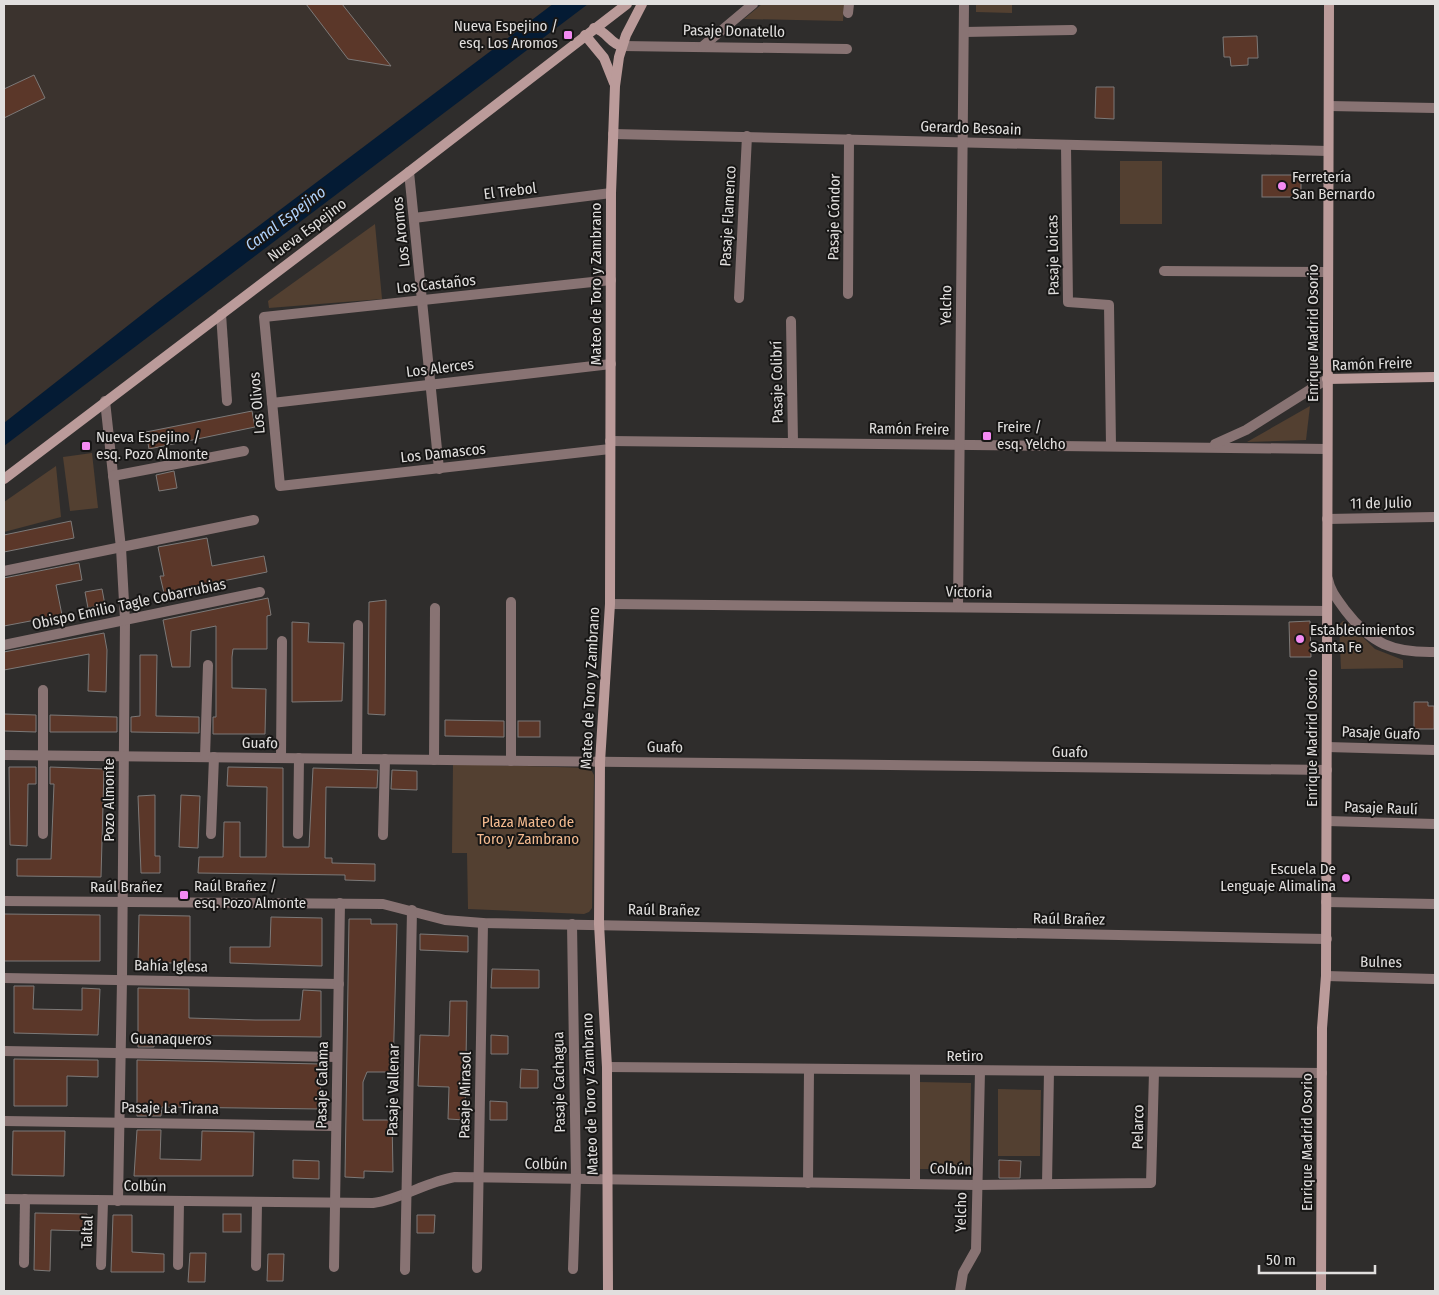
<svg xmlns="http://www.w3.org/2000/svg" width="1439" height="1295" viewBox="0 0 1439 1295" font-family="'Fira Sans Condensed',sans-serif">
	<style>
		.built { fill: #3b332e }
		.green { fill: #534031 }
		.water { fill: #041b34 }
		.building { fill: #5b3729; stroke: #7c7978 }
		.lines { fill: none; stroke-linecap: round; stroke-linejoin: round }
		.street { stroke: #887373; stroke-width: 10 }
		.secondary { stroke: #bb9b9a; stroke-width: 10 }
		.poi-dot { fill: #f38af2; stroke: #171615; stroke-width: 2 }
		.labels { text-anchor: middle; stroke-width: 4; stroke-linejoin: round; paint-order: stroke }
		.poi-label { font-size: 15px; fill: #e1dfde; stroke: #171615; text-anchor: start }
		.street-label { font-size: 15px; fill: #e1dfde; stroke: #171615 }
		.park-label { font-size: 15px; fill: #f3ba8f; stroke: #171615 }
		.water-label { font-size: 16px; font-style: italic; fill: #b0d3fd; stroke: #171615 }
	</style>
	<rect width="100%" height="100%" fill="#2f2d2c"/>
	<polygon class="built" points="4,4 553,4 158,302 4,423"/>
	<g class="green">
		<polygon points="762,4 844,4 843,21 744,19"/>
		<polygon points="976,4 1012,4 1012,13 976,12"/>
		<rect x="1120" y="161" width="42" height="63"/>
		<polygon points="375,224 382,299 269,308 268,301"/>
		<polygon points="1310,406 1306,440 1247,442"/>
		<polygon points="92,453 98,508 70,511 63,457"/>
		<polygon points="56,466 61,517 4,532 4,502"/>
		<polygon points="1343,621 1349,624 1375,649 1403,660 1403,668 1341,669 1339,625"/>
		<polygon points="453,764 590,768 594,775 592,908 589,912 584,914 468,909 467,853 452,853"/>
		<polygon points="918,1082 971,1083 970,1169 917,1169"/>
		<polygon points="998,1089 1041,1090 1040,1156 998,1156"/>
	</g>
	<polygon class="water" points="553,4 588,4 4,446 4,423 158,302"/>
	<g class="building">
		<polygon points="306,4 342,4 391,66 348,59"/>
		<polygon points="1257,36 1258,58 1248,58 1248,65 1231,66 1230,57 1224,57 1223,37"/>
		<polygon points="34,75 45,98 4,118 4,89"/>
		<polygon points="1096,87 1114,87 1114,119 1095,118"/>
		<rect x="1262" y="175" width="39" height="22"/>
		<polygon points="252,411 255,427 149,449 146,432"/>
		<polygon points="174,471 177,488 159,491 156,475"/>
		<polygon points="71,521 74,538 4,552 4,535"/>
		<polygon points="207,538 212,566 264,556 267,572 164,593 160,576 164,576 158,547"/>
		<polygon points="79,563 82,580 56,585 62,615 4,626 4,578"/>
		<polygon points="102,589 105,605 88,608 85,592"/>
		<polygon points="268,598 271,615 267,616 267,649 233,649 232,657 232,688 266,689 265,734 213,734 213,717 216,717 216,626 191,631 190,667 172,667 163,620"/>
		<polygon points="386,600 385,715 368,714 369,602"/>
		<polygon points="1310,621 1311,657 1290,657 1289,622"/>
		<polygon points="292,622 309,623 308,642 344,643 342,701 292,702"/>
		<polygon points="104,633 107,650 106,692 88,691 89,654 4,670 4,652"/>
		<polygon points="140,655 157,655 156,716 199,717 199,733 131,732 131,717 140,716"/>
		<polygon points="1414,702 1428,702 1428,706 1434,706 1434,729 1414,729"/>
		<polygon points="4,714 36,715 36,732 4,731"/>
		<polygon points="50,715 117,717 117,732 50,732"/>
		<polygon points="445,720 504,721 504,737 445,736"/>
		<rect x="518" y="721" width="22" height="16"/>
		<polygon points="9,767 36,767 36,784 28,784 27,846 10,845"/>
		<polygon points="50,767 104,769 101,877 17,876 17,859 51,859 54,784 50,784"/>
		<polygon points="228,767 283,768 283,847 309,847 313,768 378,770 377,788 326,787 325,858 332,858 332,863 375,864 375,881 345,880 345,875 198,873 199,857 223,857 224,822 240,822 240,857 266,857 267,787 227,786"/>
		<polygon points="392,770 417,771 417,790 391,789"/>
		<polygon points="155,795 155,856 160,856 160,873 141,873 138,796"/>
		<polygon points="181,795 200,796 198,848 179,847"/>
		<polygon points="4,914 100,915 100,961 4,961"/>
		<polygon points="139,915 190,916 190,963 138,963"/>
		<polygon points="271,917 322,918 322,966 230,963 230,947 270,947"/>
		<polygon points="349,919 371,919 371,924 397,924 393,1072 367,1072 363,1082 363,1120 392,1120 393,1172 364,1171 364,1178 345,1177"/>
		<polygon points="420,934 468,936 468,952 420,950"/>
		<polygon points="492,969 539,970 539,988 491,988"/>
		<polygon points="14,986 34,986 33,1009 82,1010 82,988 100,989 98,1035 14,1033"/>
		<polygon points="138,988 189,989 189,1018 255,1020 300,1020 303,990 321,991 321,1037 154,1035 154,1047 138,1047"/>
		<polygon points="450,1001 467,1001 465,1120 448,1119 449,1087 418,1086 420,1035 449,1036"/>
		<polygon points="491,1035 508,1036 508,1054 491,1054"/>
		<polygon points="14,1059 98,1060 98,1077 67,1076 67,1106 14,1106"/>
		<polygon points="137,1060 321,1064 320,1109 162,1107 161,1116 137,1116"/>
		<polygon points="521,1069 538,1070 538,1088 520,1088"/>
		<polygon points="490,1101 507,1102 507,1120 490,1120"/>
		<polygon points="137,1130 161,1130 160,1159 201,1160 202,1131 254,1132 253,1176 134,1176"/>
		<polygon points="13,1131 65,1131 64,1176 12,1175"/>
		<polygon points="293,1160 319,1161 319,1179 293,1178"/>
		<polygon points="999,1160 1021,1161 1020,1178 999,1178"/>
		<polygon points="35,1213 87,1214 86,1231 51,1230 50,1271 34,1270"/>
		<rect x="223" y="1214" width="18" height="18"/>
		<polygon points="113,1215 132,1215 132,1252 164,1254 164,1272 111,1272"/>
		<polygon points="417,1215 435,1215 434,1233 417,1233"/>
		<polygon points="190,1253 206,1253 205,1282 188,1282"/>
		<polygon points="268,1254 284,1254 283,1281 267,1281"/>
	</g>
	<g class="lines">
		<g class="street">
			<polyline points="848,13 849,4"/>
			<polyline points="964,32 1072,30"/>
			<polyline points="622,46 847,49"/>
			<polyline points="703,46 753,4"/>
			<polyline points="1329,106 1435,108"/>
			<polyline points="613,134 1328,151"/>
			<polyline points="1066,146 1068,302 1109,305 1111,446"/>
			<polyline points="409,172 439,469"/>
			<polyline points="414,218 611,193"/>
			<polyline points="1164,271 1328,272"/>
			<polyline points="848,294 849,139"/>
			<polyline points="739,298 747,136"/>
			<polyline points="221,314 227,401"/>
			<polyline points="791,321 793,443"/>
			<polyline points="105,401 121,548 125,620 122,980 118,1201"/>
			<polyline points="272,403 611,364"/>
			<polyline points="610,441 1327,449"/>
			<polyline points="1215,444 1246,430 1327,379"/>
			<polyline points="610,449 280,486 264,317 611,280"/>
			<polyline points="113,476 244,451"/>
			<polyline points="1327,519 1435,517"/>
			<polyline points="4,571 254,520"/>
			<path d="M1328,579C1330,591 1338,600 1345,610C1371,644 1393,653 1435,652"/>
			<polyline points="610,604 1327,611"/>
			<polyline points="958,607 964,4"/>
			<polyline points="4,645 260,592"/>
			<polyline points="1327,747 1435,750"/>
			<polyline points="4,755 1327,770"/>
			<polyline points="205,757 208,665"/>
			<polyline points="281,758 282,641"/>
			<polyline points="357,759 358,625"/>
			<polyline points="434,760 435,608"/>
			<polyline points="511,761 511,602"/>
			<polyline points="1327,821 1435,824"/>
			<polyline points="43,834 43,690"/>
			<polyline points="211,834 214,757"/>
			<polyline points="298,834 299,758"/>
			<polyline points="383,835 385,759"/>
			<polyline points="4,901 383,904 445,920 483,923 1327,939"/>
			<polyline points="1326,902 1435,904"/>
			<polyline points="572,924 576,1179 573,1269"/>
			<polyline points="1326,976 1435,979"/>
			<polyline points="4,978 339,984"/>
			<polyline points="4,1051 337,1057"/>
			<polyline points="607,1067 1322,1073"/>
			<polyline points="4,1121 336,1126"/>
			<polyline points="808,1183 809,1070"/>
			<polyline points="915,1183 915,1070"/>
			<polyline points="1047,1184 1049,1071"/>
			<path d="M4,1199L373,1203C401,1199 426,1182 455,1177L977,1185L1151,1183L1154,1072"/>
			<polyline points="24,1263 25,1199"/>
			<polyline points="101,1265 103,1201"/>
			<polyline points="178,1265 179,1202"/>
			<polyline points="256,1266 257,1203"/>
			<polyline points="334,1267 340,903"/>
			<polyline points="477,1268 483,923"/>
			<polyline points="405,1270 412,910"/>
			<polyline points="960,1291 963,1273 976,1250 980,1071"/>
		</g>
		<g class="secondary">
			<path d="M594,28C607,31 610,44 622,46"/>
			<polyline points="585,35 604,58 614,83"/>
			<polyline points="1327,379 1435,377"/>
			<polyline points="4,479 409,172 627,4"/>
			<polyline points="608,1291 607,1067 599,924 600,762 610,604 611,193 615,86 619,57 626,35 642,4"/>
			<polyline points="1321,1291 1322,1028 1326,976 1329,4"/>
		</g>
	</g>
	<g class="poi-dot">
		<rect x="563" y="30" width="10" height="10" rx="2.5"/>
		<circle cx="1282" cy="186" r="5"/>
		<rect x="982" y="431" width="10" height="10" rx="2.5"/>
		<rect x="81" y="441" width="10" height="10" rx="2.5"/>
		<circle cx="1300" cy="639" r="5"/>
		<circle cx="1346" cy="878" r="5"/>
		<rect x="179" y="890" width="10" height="10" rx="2.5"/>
	</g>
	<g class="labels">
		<g class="poi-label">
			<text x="558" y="31" text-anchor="end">Nueva Espejino /<tspan x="558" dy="17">esq. Los Aromos</tspan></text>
			<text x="1292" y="182">Ferretería<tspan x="1292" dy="17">San Bernardo</tspan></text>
			<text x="997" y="432">Freire /<tspan x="997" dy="17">esq. Yelcho</tspan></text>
			<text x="96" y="442">Nueva Espejino /<tspan x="96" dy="17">esq. Pozo Almonte</tspan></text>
			<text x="1310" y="635">Establecimientos<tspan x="1310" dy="17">Santa Fe</tspan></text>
			<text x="1336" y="874" text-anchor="end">Escuela De<tspan x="1336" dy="17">Lenguaje Alimalina</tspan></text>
			<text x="194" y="891">Raúl Brañez /<tspan x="194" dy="17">esq. Pozo Almonte</tspan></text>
		</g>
		<g class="street-label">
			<text transform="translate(734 31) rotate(1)" y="5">Pasaje Donatello</text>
			<text transform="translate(971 128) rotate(2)" y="5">Gerardo Besoain</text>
			<text transform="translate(510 191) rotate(-7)" y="5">El Trebol</text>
			<text transform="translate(728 216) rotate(-87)" y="5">Pasaje Flamenco</text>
			<text transform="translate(834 217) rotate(-89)" y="5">Pasaje Cóndor</text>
			<text transform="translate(307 230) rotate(-37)" y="5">Nueva Espejino</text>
			<text transform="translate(401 232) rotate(-96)" y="5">Los Aromos</text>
			<text transform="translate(1053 255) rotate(-91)" y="5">Pasaje Loicas</text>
			<text transform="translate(436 284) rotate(-6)" y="5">Los Castaños</text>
			<text transform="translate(596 284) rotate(-90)" y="5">Mateo de Toro y Zambrano</text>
			<text transform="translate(946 305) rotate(-89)" y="5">Yelcho</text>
			<text transform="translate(1313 333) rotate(-90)" y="5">Enrique Madrid Osorio</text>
			<text transform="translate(1372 364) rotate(-2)" y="5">Ramón Freire</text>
			<text transform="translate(440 368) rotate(-7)" y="5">Los Alerces</text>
			<text transform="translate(777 382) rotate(-91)" y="5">Pasaje Colibrí</text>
			<text transform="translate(257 403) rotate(-95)" y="5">Los Olivos</text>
			<text transform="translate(909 429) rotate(1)" y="5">Ramón Freire</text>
			<text transform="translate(443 453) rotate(-6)" y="5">Los Damascos</text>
			<text transform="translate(1381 503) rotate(-1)" y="5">11 de Julio</text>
			<text transform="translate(969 592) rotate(1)" y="5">Victoria</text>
			<text transform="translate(129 604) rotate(-12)" y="5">Obispo Emilio Tagle Cobarrubias</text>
			<text transform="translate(590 688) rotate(-87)" y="5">Mateo de Toro y Zambrano</text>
			<text transform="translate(1381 733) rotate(2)" y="5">Pasaje Guafo</text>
			<text transform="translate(1312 738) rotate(-90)" y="5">Enrique Madrid Osorio</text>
			<text transform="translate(260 743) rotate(1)" y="5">Guafo</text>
			<text transform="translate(665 747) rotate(1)" y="5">Guafo</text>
			<text transform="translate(1070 752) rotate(1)" y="5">Guafo</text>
			<text transform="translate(109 800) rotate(-90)" y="5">Pozo Almonte</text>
			<text transform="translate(1381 808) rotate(2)" y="5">Pasaje Raulí</text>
			<text x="126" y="892">Raúl Brañez</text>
			<text transform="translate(664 910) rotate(1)" y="5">Raúl Brañez</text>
			<text transform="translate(1069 919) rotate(1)" y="5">Raúl Brañez</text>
			<text transform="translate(1381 962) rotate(1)" y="5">Bulnes</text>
			<text transform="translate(171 966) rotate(1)" y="5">Bahía Iglesa</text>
			<text transform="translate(171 1039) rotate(1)" y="5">Guanaqueros</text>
			<text x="965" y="1061">Retiro</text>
			<text transform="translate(559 1082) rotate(-91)" y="5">Pasaje Cachagua</text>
			<text transform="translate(322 1085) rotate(-89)" y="5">Pasaje Calama</text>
			<text transform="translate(393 1090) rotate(-89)" y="5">Pasaje Vallenar</text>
			<text transform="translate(590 1094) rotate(-92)" y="5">Mateo de Toro y Zambrano</text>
			<text transform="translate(465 1095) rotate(-89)" y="5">Pasaje Mirasol</text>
			<text transform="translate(170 1108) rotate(1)" y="5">Pasaje La Tirana</text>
			<text transform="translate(1138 1127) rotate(-89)" y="5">Pelarco</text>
			<text transform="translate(1307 1142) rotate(-90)" y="5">Enrique Madrid Osorio</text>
			<text transform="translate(546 1164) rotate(1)" y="5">Colbún</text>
			<text transform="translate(951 1169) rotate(2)" y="5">Colbún</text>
			<text transform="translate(145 1186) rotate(1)" y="5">Colbún</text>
			<text transform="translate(961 1212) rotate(-89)" y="5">Yelcho</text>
			<text transform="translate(87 1232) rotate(-88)" y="5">Taltal</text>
		</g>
		<g class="park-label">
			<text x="528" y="827">Plaza Mateo de<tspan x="528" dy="17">Toro y Zambrano</tspan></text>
		</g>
		<g class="water-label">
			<text transform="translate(285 218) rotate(-37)" y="6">Canal Espejino</text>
		</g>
	</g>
	<rect width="1439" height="1295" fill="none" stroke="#e1dfde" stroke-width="10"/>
	<path d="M1259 1265v8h116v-8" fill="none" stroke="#e1dfde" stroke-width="2.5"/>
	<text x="1266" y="1265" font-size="15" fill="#e1dfde" stroke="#171615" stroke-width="4" paint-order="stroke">50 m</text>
</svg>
